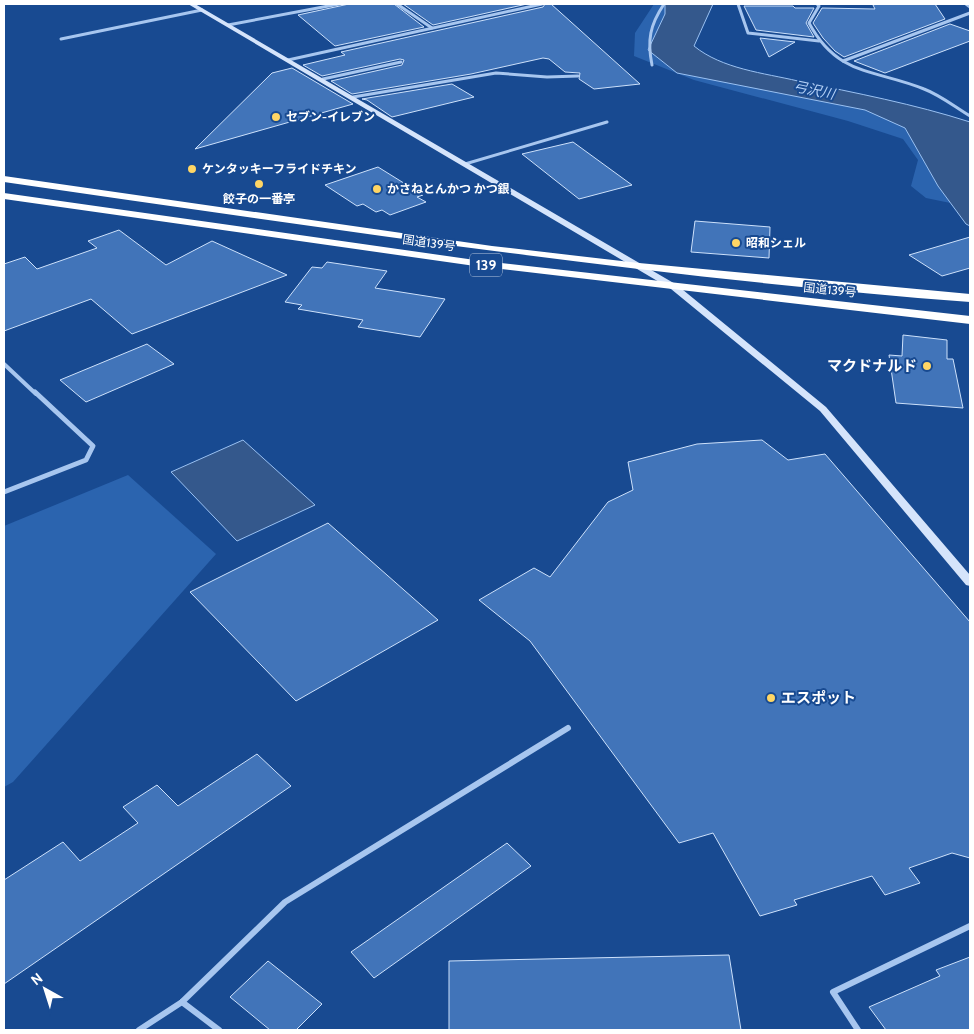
<svg xmlns="http://www.w3.org/2000/svg" width="974" height="1034" viewBox="0 0 974 1034" font-family="Cabin,'Noto Sans JP',sans-serif">
	<style>
		.green { fill: #2b64af }
		.water { fill: #34588c; stroke: #9ac1f2 }
		.building { fill: #4174b9; stroke: #cde1fb }
		.lines { fill: none; stroke-linecap: round; stroke-linejoin: round }
		.street-far3 { stroke: #a7c6ef; stroke-width: 3 }
		.street-far2 { stroke: #a7c6ef; stroke-width: 4 }
		.street-far1 { stroke: #a7c6ef; stroke-width: 5 }
		.street { stroke: #a7c6ef; stroke-width: 6 }
		.secondary { fill: #d5e4fb; fill-rule: evenodd }
		.highway { fill: #fff; fill-rule: evenodd }
		.poi-dot { fill: #ffd665; stroke: #184a91; stroke-width: 2 }
		.labels { text-anchor: middle; stroke-width: 4; stroke-linejoin: round; paint-order: stroke }
		.far-poi-label { font-size: 12px; font-weight: bold; fill: #fff; stroke: #184a91; text-anchor: start }
		.far-street-label { font-size: 12px; fill: #fff; stroke: #184a91 }
		.far-water-label { font-size: 14px; font-style: italic; fill: #b3d0f6; stroke: #184a91 }
		.shield { fill: #184a91; stroke: #bac9de; stroke-width: 1 }
		.shield-label { font-size: 14px; font-weight: bold; fill: #fff }
		.poi-label { font-size: 15px; font-weight: bold; fill: #fff; stroke: #184a91; text-anchor: end }
	</style>
	<rect width="100%" height="100%" fill="#184a91"/>
	<g class="green">
		<polygon points="654,4 703,4 680,45 724,69 950,122 970,207 926,198 911,186 918,160 903,139 848,121 694,80 634,56 635,33"/>
		<polygon points="128,475 216,554 13,782 4,787 4,526"/>
	</g>
	<g class="water">
		<path d="M665,4H713L694,46C722,69 764,73 798,81C856,93 914,104 970,122V226L966,224L938,186L905,128L865,110L677,73L648,50L665,14Z"/>
		<polygon points="243,440 315,505 237,541 171,472"/>
	</g>
	<g class="building">
		<polygon points="349,4 394,4 424,27 335,46 298,15"/>
		<polygon points="403,4 527,4 433,25"/>
		<polygon points="545,4 551,4 640,84 594,89 579,79 580,73 565,72 549,59 543,58 471,74 352,94 331,81 402,65 404,60 400,59 322,76 303,65 345,55 341,52 543,7"/>
		<polygon points="877,4 935,4 945,19 844,57 835,51 823,38 813,23 822,8 875,9 873,5"/>
		<polygon points="744,6 793,6 795,8 814,8 806,23 814,37 756,30"/>
		<polygon points="950,24 970,31 970,41 885,73 854,61"/>
		<polygon points="760,38 795,42 769,57"/>
		<polygon points="292,68 353,104 195,149 272,73"/>
		<polygon points="452,84 474,97 392,117 367,100 362,99"/>
		<polygon points="573,142 632,185 579,199 522,154"/>
		<polygon points="378,167 423,195 417,197 426,202 390,215 382,210 376,212 363,204 357,206 325,185"/>
		<polygon points="695,221 770,227 769,258 691,252"/>
		<polygon points="119,230 166,265 212,241 287,275 132,334 91,299 4,331 4,264 25,257 37,269 97,248 88,241"/>
		<polygon points="970,237 970,268 942,276 909,255"/>
		<polygon points="327,262 387,271 375,288 445,299 420,337 358,327 363,320 298,309 302,305 285,302 312,267 322,268"/>
		<polygon points="903,335 947,340 947,359 953,359 963,408 896,403 889,355 902,356"/>
		<polygon points="147,344 174,364 86,402 60,380"/>
		<polygon points="762,440 788,460 825,454 970,622 970,858 952,853 909,868 920,883 885,895 872,876 794,900 797,905 760,916 713,833 679,843 530,641 479,600 534,568 550,577 608,502 633,490 628,462 697,444"/>
		<polygon points="328,523 438,620 296,701 190,592"/>
		<polygon points="257,754 291,786 4,984 4,880 63,842 80,861 138,823 123,807 157,785 178,806"/>
		<polygon points="507,843 531,866 374,978 351,952"/>
		<polygon points="729,955 741,1030 449,1030 449,961"/>
		<polygon points="970,957 970,1030 886,1030 869,1007 940,976 936,970"/>
		<polygon points="268,961 322,1004 296,1030 270,1030 230,997"/>
	</g>
	<g class="lines">
		<g class="street-far3">
			<polyline points="397,4 432,28"/>
			<polyline points="738,4 748,33 819,41"/>
			<path d="M817,4L819,6L809,23C838,77 875,69 924,89C940,95 955,107 970,116"/>
			<polyline points="966,4 970,7"/>
			<polyline points="228,25 339,4"/>
			<polyline points="61,39 202,10"/>
			<polyline points="288,60 542,4"/>
			<polyline points="843,61 970,13"/>
			<path d="M652,65C647,40 650,25 664,4"/>
			<polyline points="323,79 401,62"/>
			<polyline points="353,97 496,73 547,77 578,76"/>
			<polyline points="465,164 607,122"/>
		</g>
		<polyline class="street-far2" points="4,364 36,394"/>
		<polyline class="street-far1" points="4,492 86,460 93,446 35,392"/>
		<g class="street">
			<polyline points="182,1002 219,1030"/>
			<polyline points="139,1030 182,1002 285,902 568,728"/>
			<polyline points="858,1030 833,992 970,926"/>
		</g>
		<polygon class="secondary" points="188,4 195,4 677,285 826,407 970,575 970,586 966,585 820,411 671,289"/>
		<g class="highway">
			<path d="M4,176L492,246L639,263L970,294V302C646,277 325,228 4,182Z"/>
			<polygon points="4,193 475,260 970,316 970,324 475,266 4,199"/>
		</g>
	</g>
	<g class="poi-dot">
		<circle cx="276" cy="117" r="5"/>
		<circle cx="192" cy="169" r="5"/>
		<circle cx="259" cy="184" r="5"/>
		<circle cx="377" cy="189" r="5"/>
		<circle cx="736" cy="243" r="5"/>
		<circle cx="927" cy="366" r="5"/>
		<circle cx="771" cy="698" r="5"/>
	</g>
	<g class="labels">
		<g class="far-poi-label">
			<text x="286" y="121">セブン-イレブン</text>
			<text x="202" y="173">ケンタッキーフライドチキン</text>
			<text x="387" y="193">かさねとんかつ かつ銀</text>
			<text x="259" y="203" text-anchor="middle">餃子の一番亭</text>
			<text x="746" y="247">昭和シェル</text>
		</g>
		<g class="far-street-label">
			<text transform="translate(429 243) rotate(8)" y="4">国道139号</text>
			<text transform="translate(830 290) rotate(6)" y="4">国道139号</text>
		</g>
		<g class="far-water-label">
			<text transform="translate(814 90) rotate(12)" y="5">弓沢川</text>
		</g>
		<rect class="shield" x="470" y="253.5" width="32" height="23" rx="4"/>
		<g class="shield-label">
			<text x="486" y="270">139</text>
		</g>
		<g class="poi-label">
			<text x="917" y="371">マクドナルド</text>
			<text x="781" y="703" text-anchor="start">エスポット</text>
		</g>
	</g>
	<rect width="974" height="1034" fill="none" stroke="#ffffff" stroke-width="10"/>
	<g transform="translate(45 989) rotate(321)" stroke="#184a91" stroke-width="4" paint-order="stroke">
	<path d="M0-4L9 19L0 12L-9 19Z" fill="#ffffff"/>
	<text y="-8" font-size="14" font-weight="bold" text-anchor="middle" fill="#ffffff">N</text>
	</g>
</svg>
